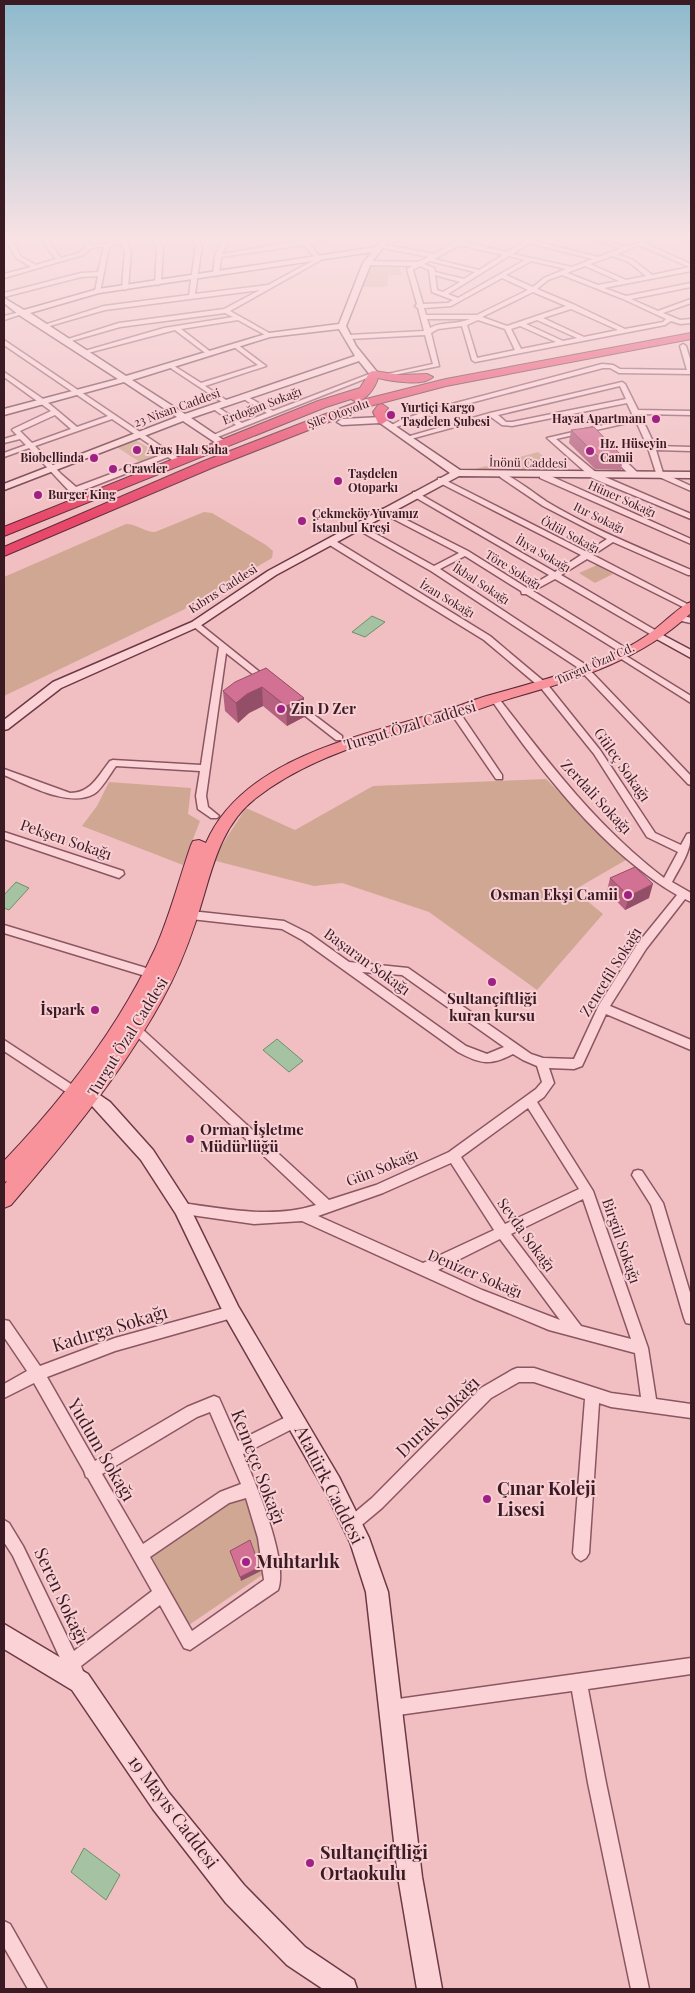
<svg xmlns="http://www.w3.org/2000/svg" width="695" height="1993" viewBox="0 0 695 1993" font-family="'Playfair Display',serif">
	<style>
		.green { fill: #d0a792 }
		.water { fill: #a5c3a2; stroke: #6a9169 }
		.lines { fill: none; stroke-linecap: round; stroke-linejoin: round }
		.street-casing { stroke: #8b5663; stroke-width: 3 }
		.secondary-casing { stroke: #6d3947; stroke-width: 3 }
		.primary-casing { stroke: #592a39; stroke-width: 2 }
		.highway-casing { stroke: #592a39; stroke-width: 2 }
		.street { fill: #fbd3d6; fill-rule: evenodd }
		.secondary { fill: #fbd3d6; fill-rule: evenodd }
		.primary { fill: #f8939c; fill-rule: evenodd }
		.highway { fill: #e8486a; fill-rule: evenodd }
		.wall { fill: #b5617f }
		.shaded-wall { fill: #944f68 }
		.building { fill: #d37194; stroke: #944f68 }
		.poi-dot { fill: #9f2184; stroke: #f8cfd2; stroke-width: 2 }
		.labels { text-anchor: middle; stroke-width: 4; stroke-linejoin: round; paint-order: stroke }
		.far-street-label { font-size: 12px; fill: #3a1b24; stroke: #f8cfd2 }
		.far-poi-label { font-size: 12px; font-weight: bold; fill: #3a1b24; stroke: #f8cfd2; text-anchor: start }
		.poi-label { font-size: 15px; font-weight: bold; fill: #3a1b24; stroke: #f8cfd2; text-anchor: start }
		.street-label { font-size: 15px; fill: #3a1b24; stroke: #f8cfd2 }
		.near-street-label { font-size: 18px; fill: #3a1b24; stroke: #f8cfd2 }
		.near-poi-label { font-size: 18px; font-weight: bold; fill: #3a1b24; stroke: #f8cfd2; text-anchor: start }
	</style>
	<rect width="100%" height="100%" fill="#f1bfc2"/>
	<g class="green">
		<polygon points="371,265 398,266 403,275 388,275 387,287 361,287"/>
		<polygon points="134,439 159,454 140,462 115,446"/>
		<polygon points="538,452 564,474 468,471"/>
		<path d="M204,512L212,513L266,545L273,551L272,558L183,610L4,696V577L126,524C137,524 144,532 155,532Z"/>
		<polygon points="597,565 613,574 595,583 579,573"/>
		<polygon points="546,779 626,860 574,890 603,914 537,990 429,912 342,883 314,886 212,860 246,808 295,830 373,786"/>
		<polygon points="109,782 191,788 188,814 200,821 183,865 82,826 97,806"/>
		<polygon points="246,1498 259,1540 265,1573 189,1625 151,1555 221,1504"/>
	</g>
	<g class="water">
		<polygon points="372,616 385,622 365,637 352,632"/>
		<polygon points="16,882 29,888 9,910 4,908 4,895"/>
		<polygon points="277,1039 303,1061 289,1072 263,1050"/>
		<polygon points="84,1848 120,1875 106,1900 71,1872"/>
	</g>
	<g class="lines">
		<g class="street-casing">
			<g id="street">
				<polygon points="7,241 13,241 20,256 36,265 56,259 42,241 48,241 61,258 79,253 86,247 82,241 88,241 91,245 125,241 131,251 128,288 125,290 122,288 125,251 121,244 112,245 109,248 100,292 95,291 98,276 81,277 4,297 4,293 81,273 98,272 104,246 91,248 83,255 4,278 4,274 31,267 16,258"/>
				<polygon points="153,241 159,241 163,248 161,283 158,285 155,283 157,248"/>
				<polygon points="193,241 199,241 202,245 195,294 268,285 316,259 304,245 221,257 219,274 216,276 213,274 215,256 222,241 228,241 222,254 300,241 324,241 309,244 321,258 321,260 230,311 271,334 271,336 267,336 238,320 181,329 212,353 212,355 208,355 175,330 84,354 81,352 164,328 233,317 225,313 120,327 68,342 65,340 119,323 224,309 260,290 105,310 46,327 41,326 104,306 189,295 196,245"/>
				<path d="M453,241H466L464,242L507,252L524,241H534L598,257L621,248L599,241C608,241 620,247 628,246C635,244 640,241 648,241L644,243L691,264V271L604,288L626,296L691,283V287L631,299L658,311L691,299V303L663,313L680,320L691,319V323L680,324L671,321L665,325L475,362L472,360L462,326L438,329L431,333L439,366L383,377V375L433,364L425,335L349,339L346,337L349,335L424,331L418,308L415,306L417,304L407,269L412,266L367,265L364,263L367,261L418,262L429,257L378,247L380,244L434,254L454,243ZM529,243L593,259L572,267L513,254ZM460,245L503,255L479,270L434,259ZM639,245L689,267H690L652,275L633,260L617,254ZM509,256L525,260L458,298L448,294ZM612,256L629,262L646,276L626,280L590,264ZM430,261L475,272L464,279L435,272L434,268L424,264ZM531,261L566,269L544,278L533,287L506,275ZM420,266L429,270L432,292L453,300L448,303L423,304L413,270ZM585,266L619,281L598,285L567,273ZM435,275L460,282L443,292L437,290ZM562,275L623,299L666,319L663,322L625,329L575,305L537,289L548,280ZM502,278L528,290L477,315H426L424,308L451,306ZM533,292L566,306L507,326L482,317ZM571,309L618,330L584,337L543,318ZM427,319H470C457,325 441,321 430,328ZM478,320L505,329L515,350L477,358L467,325ZM537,320L577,338L563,341L526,324ZM520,326L556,342L521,349L511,329Z"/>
				<polygon points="681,241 691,242 691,246 682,242"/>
				<polygon points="20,312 25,313 4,320 4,316"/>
				<path d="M4,340L183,461L176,463L168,457L81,491L92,496L93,498L89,500L71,493L29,448L4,457V453L26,445L20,439L4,443V439L17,435L12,430L13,429L51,411L4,377V372L46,401L77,427L108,416L4,345ZM55,415L71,429L32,443L20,431ZM112,419L164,454L76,487L61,474L35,446Z"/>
				<polygon points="683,344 686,346 691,362 691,374 619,373 610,368 603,368 444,410 393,428 388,427 401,420 433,409 602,364 613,365 620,369 687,370 680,346"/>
				<polygon points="234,345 238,345 266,366 205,386 229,402 229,404 225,404 166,365 171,364 201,383 258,365 234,347"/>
				<polygon points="372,373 377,374 215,438 209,437 236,425 212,408 212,406 216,406 242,423 267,413 242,398 242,396 246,396 273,411"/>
				<path d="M622,382L625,384L638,410L691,411V415L640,414L655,446L691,447V451L656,450L663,473L691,486V491L657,476L648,448L636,421L556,439L598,474L691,514V519L592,478L547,438L634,418L627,403L512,426L502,425L491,417L407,440L403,438L490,413ZM620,386L626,399L512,422H506L498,415Z"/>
				<polygon points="608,450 614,450 638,473 638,477 632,477 608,454"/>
				<path d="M500,473C509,473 539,497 549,503C594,530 643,549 691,570V575H688L613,542L593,555L691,606V610H689L587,559L561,575L660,633V637L657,638L555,579L533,591L629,650V654H623L691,696V703L615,655L616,653H622L526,594H522L521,591L465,556L440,569L583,663L691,776V785L688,784L577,667L431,571L353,527L360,525L434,566L459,553L382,513V509H385L468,551L527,588L549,575L413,496V492H416L555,572L581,555L438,482V478H441L587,552L607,539L543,506L500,477Z"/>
				<polygon points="540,474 546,474 691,539 691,544 540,478"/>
				<path d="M328,540H334L490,636L547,684L600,750L655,833L681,845L687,834L691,833C691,852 681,865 672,882L691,893V902L685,899L646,949L610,1006L691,1040V1050L606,1014L582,1066L574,1069L549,1068L554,1083L544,1097L537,1102L593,1191L648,1348L656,1399L691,1404V1418L611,1407L599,1403L589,1553L586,1558L581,1561L576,1558L573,1553L585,1399L534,1382H519L491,1398L382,1508L357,1529L352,1532L347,1529L344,1524L347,1519L372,1498L481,1388L512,1370L517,1368H534L611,1393L641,1397L635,1353L549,1330L472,1298L302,1221L254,1224L177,1213L176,1209L177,1205L182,1203C225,1209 273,1219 316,1205L130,1030L132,1027H140L329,1200L376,1185L449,1152L536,1089L542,1082L537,1066L523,1060L513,1054C491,1066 480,1064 458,1052L302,940L282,929L191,919L186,915L187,912L191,911L284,921L310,934L349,962L408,968L531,1054L543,1058L574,1059L599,1005L638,943L677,895C602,851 539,769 490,698L491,696H497C548,762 597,827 664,878L678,852L647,837L594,754L541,688L484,640L328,544ZM362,972L402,975L504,1047L487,1054L466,1046ZM528,1108L579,1189L505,1224L461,1157ZM451,1163L494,1230L423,1263L318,1216L383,1193ZM583,1199L631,1339L581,1326L511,1234ZM500,1239L560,1320L482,1290L438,1270Z"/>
				<polygon points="680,615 691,618 691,623 677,620 676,618"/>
				<path d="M196,621L271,681L267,684L264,683L226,653L206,796L208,807L219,816L217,818H211L198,809L196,796L200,771L116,766C110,774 102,789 94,794C69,808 28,785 4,775V769L70,793C91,793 98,776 110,761L113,760L201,765L219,647L193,626L192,624Z"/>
				<polygon points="293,699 342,736 342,740 336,740 290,704 290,700"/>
				<polygon points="455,709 458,710 502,775 502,779 496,779 450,712"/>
				<polygon points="4,832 123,871 124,874 119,878 4,839"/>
				<polygon points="4,925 156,971 158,974 152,978 4,933"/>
				<polygon points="4,1040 77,1088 79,1091 77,1094 73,1096 69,1094 4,1051"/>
				<polygon points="638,1170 642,1171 663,1203 691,1296 691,1324 686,1323 684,1318 651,1205 632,1175 634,1171"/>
				<path d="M232,1306L237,1307L239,1312L237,1317L232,1318L115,1351L47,1377L95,1461L187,1407L214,1396L219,1398L238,1441L290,1415L295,1413L300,1415L302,1420L300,1425L243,1454C255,1482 289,1561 278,1590L190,1650L184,1648L160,1605L81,1666L85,1676L83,1682L77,1684L71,1682L13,1556L4,1542V1520L9,1523L23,1546L74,1651L152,1591L88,1478L86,1477L84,1471L34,1383L4,1398V1384L27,1371L4,1337V1320L9,1321L40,1366L115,1338ZM210,1412L241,1484L220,1492L143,1544L102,1474L197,1417ZM246,1498L258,1538L264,1580L192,1631L150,1557L229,1503Z"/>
				<polygon points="691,1658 691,1674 588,1689 606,1783 649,1989 631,1989 588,1783 572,1691 391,1716 385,1714 383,1708 385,1702 391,1700"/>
				<polygon points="4,1921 10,1924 47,1989 28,1989 4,1947"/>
			</g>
		</g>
		<g class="secondary-casing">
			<g id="secondary">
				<path d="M380,241H388L371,263L346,326L356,346L377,372V376H371L359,361L191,418L225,441V445H219L183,421L4,490V484L177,417L124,382L4,415V409L118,379L19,315L4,303V298L24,310L98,289L376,247ZM372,252L363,263L339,324L269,333L126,376L30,313L99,293ZM339,329L355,356L185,414L132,380L270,337Z"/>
				<polygon points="382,417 460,470 691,472 691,478 459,476 276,575 200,626 61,688 8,729 4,730 4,720 53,682 192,622 268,571 450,473 380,423 342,425 337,422 342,419"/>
				<polygon points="657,632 691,650 691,658 653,637 651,635"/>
				<polygon points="91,1089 110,1102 153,1150 188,1204 238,1306 339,1477 369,1538 388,1592 422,1877 442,1989 417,1989 398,1877 366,1592 350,1542 325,1491 226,1318 176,1214 141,1160 83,1096 85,1091"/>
				<polygon points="4,1624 88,1674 169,1793 244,1885 305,1947 354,1980 357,1989 323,1989 287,1965 226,1903 153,1809 72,1690 4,1649"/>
			</g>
		</g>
		<g class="primary-casing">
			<path id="primary" d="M691,602V613C642,659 579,679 515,697C492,704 470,713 447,719C381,738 311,755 256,798C217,828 211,877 196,921C187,948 176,975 162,1000C121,1075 66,1141 11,1205L4,1208V1185L7,1181L4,1182V1161C63,1099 119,1027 155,949C170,916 179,879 191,845L193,841L199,840L206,843C243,758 360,736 440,712C454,708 468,702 483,697C521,686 559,677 595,662C613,655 630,647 646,636C657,629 682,604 691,602Z"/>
		</g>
		<g class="highway-casing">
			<g id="highway">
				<polygon points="691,333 691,339 446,386 370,406 214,467 4,556 4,547 204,461 362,400 446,379"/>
				<path d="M374,371L401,375L427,374L433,377C423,387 391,381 378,378C375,388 367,399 357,402L351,399L326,407L4,536V527L318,401L360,388L370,372Z"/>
				<polygon points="382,404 388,408 385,412 388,420 382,424 378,423 373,412 378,405"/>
			</g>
		</g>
		<use href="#street" class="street"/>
		<use href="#secondary" class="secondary"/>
		<use href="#primary" class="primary"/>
		<use href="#highway" class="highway"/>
	</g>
	<g class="wall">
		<polygon points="571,430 623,457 621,470 595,469 569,443"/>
		<polygon points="266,668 304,698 304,717 287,726 263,706 249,713 238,723 225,711 223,691"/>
		<polygon points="610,878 649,898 625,910 607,891"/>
	</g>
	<g class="shaded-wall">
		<polygon points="262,687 263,706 249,713 238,723 236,703 247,694"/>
		<polygon points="304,698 304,717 287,726 286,706"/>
		<polygon points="653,884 649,898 625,910 629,896"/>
		<polygon points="260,1567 261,1571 241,1581 240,1577"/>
	</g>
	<g class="building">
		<polygon points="594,427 623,457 597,456 571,430"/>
		<polygon points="266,668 304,698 286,706 262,687 247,694 236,703 223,691 235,682"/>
		<polygon points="635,867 653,884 629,896 610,878"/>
		<polygon points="250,1540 260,1567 240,1577 230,1551"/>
	</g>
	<linearGradient id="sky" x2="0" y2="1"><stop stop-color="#8dbacc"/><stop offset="0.46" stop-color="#f9e2e4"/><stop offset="1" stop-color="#f9e2e4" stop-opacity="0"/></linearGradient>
	<rect width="695" height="520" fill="url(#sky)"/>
	<g class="poi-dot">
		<circle cx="391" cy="415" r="5"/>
		<circle cx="656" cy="419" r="5"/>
		<circle cx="137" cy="450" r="5"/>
		<circle cx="590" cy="451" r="5"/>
		<circle cx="94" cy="458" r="5"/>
		<circle cx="113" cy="469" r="5"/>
		<circle cx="338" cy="481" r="5"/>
		<circle cx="38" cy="495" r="5"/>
		<circle cx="302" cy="521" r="5"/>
		<circle cx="281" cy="709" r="5"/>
		<circle cx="628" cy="895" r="5"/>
		<circle cx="492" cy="982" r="5"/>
		<circle cx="95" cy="1010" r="5"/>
		<circle cx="190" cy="1139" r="5"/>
		<circle cx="487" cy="1499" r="5"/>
		<circle cx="246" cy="1562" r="5"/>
		<circle cx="310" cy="1863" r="5"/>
	</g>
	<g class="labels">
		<g class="far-street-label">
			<text transform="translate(262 406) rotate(-21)" y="4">Erdoğan Sokağı</text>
			<text transform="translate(177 408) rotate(-20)" y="4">23 Nisan Caddesi</text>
			<text transform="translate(338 414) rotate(-20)" y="4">Şile Otoyolu</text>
			<text transform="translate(528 463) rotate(1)" y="4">İnönü Caddesi</text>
			<text transform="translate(622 499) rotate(24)" y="4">Hüner Sokağı</text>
			<text transform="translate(599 518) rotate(26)" y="4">Itır Sokağı</text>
			<text transform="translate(570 535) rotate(28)" y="4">Ödül Sokağı</text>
			<text transform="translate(543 554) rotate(30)" y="4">İhya Sokağı</text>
			<text transform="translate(513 570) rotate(32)" y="4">Töre Sokağı</text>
			<text transform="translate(481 584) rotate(33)" y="4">İkbal Sokağı</text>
			<text transform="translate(223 589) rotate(-33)" y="4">Kıbrıs Caddesi</text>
			<text transform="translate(447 599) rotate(31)" y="4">İzan Sokağı</text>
			<text transform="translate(595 664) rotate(-24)" y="4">Turgut Özal Cd.</text>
		</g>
		<g class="far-poi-label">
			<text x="401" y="412">Yurtiçi Kargo<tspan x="401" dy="14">Taşdelen Şubesi</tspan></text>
			<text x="646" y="423" text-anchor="end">Hayat Apartmanı</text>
			<text x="600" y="448">Hz. Hüseyin<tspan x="600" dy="14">Camii</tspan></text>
			<text x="147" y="454">Aras Halı Saha</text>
			<text x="84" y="462" text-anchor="end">Biobellinda</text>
			<text x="123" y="473">Crawler</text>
			<text x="348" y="478">Taşdelen<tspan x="348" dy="14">Otoparkı</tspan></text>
			<text x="48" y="499">Burger King</text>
			<text x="312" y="518">Çekmeköy Yuvamız<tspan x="312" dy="14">İstanbul Kreşi</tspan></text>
		</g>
		<g class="poi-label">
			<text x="291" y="714">Zin D Zer</text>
			<text x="618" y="900" text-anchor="end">Osman Ekşi Camii</text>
			<text x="492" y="1004" text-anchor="middle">Sultançiftliği<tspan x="492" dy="17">kuran kursu</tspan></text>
			<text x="85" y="1015" text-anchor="end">İspark</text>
			<text x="200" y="1135">Orman İşletme<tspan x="200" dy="17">Müdürlüğü</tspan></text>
		</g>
		<g class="street-label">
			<text transform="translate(410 726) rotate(-17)" y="5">Turgut Özal Caddesi</text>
			<text transform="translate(622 765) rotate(55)" y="5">Güleç Sokağı</text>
			<text transform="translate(596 797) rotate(47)" y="5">Zerdali Sokağı</text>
			<text transform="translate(66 840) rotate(19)" y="5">Pekşen Sokağı</text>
			<text transform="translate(367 962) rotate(36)" y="5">Başaran Sokağı</text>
			<text transform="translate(611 972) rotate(-58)" y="5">Zencefil Sokağı</text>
			<text transform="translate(128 1037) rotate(-58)" y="5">Turgut Özal Caddesi</text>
			<text transform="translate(382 1168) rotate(-22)" y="5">Gün Sokağı</text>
			<text transform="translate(526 1235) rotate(54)" y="5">Sevda Sokağı</text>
			<text transform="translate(621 1241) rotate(71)" y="5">Birgül Sokağı</text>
			<text transform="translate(475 1274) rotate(23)" y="5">Denizer Sokağı</text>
		</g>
		<g class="near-street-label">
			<text transform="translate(110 1329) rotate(-17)" y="6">Kadırga Sokağı</text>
			<text transform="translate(438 1417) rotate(-44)" y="6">Durak Sokağı</text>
			<text transform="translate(101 1450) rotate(60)" y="6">Yudum Sokağı</text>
			<text transform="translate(258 1467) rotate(69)" y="6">Kemeçe Sokağı</text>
			<text transform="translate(329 1485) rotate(63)" y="6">Atatürk Caddesi</text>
			<text transform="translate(61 1596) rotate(65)" y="6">Seren Sokağı</text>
			<text transform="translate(173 1812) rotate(53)" y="6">19 Mayıs Caddesi</text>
		</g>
		<g class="near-poi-label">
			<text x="497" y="1495">Çınar Koleji<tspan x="497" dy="21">Lisesi</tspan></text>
			<text x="256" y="1568">Muhtarlık</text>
			<text x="320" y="1859">Sultançiftliği<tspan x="320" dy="21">Ortaokulu</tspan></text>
		</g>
	</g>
	<rect width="695" height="1993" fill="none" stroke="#3a1b24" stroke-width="10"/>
</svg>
